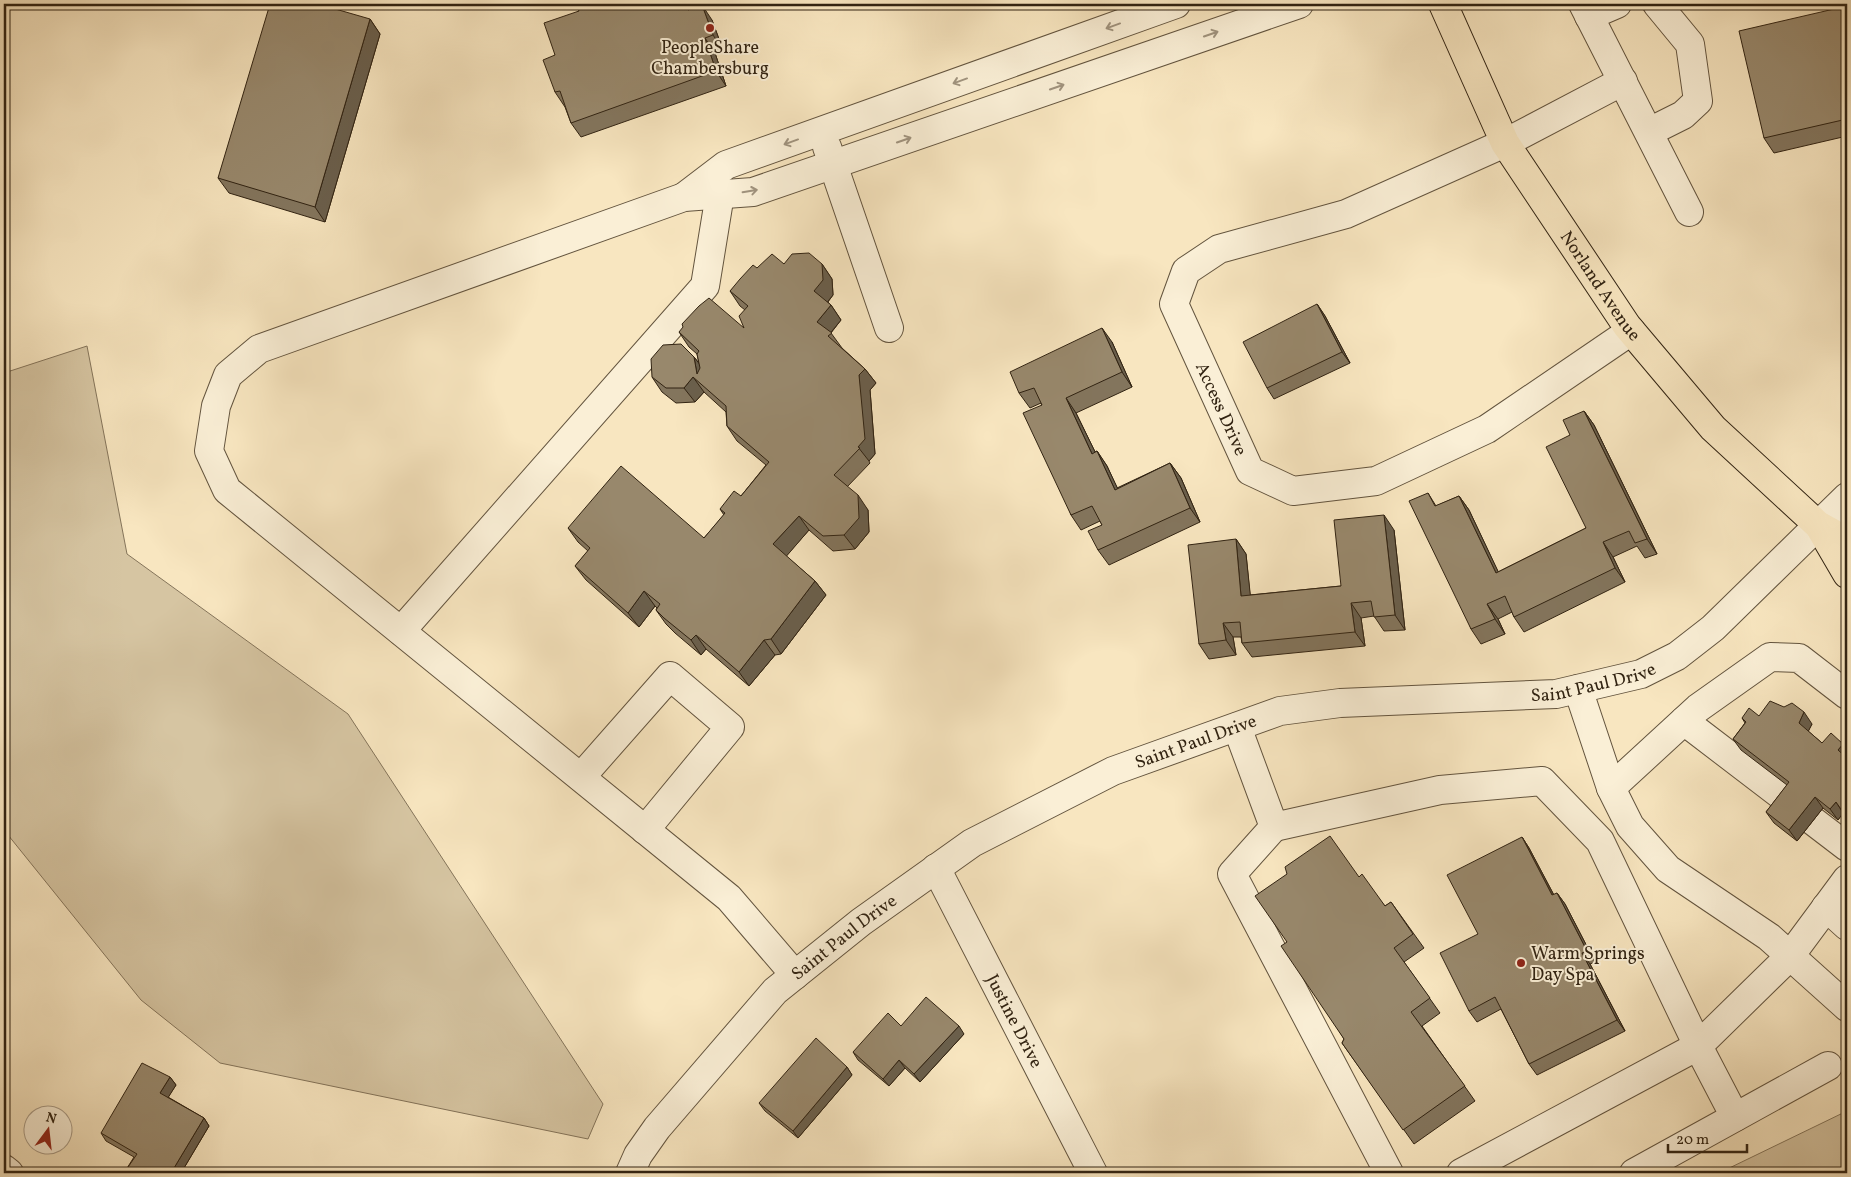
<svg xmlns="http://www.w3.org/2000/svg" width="1851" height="1177" viewBox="0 0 1851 1177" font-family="Vollkorn,serif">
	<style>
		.green { fill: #d6c5a2; stroke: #84745a }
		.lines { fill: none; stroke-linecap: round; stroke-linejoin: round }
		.minor-casing { stroke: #63543e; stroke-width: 30 }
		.major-casing { stroke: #312312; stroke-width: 30 }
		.minor { stroke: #faefd6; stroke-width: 28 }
		.major { stroke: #f8e6c0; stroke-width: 28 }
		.wall { fill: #83755d; stroke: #312312 }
		.shaded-wall { fill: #6a5f4c; stroke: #312312 }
		.building { fill: #98886c; stroke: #312312 }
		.oneway { stroke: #a0937e }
		.poi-dot { fill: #8f2418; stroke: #faefd6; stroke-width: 2 }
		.labels { text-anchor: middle; stroke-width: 4; stroke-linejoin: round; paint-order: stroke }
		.poi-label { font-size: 18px; fill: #312312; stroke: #faefd6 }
		.street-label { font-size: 18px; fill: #312312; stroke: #faefd6 }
	</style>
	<rect width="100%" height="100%" fill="#f8e6c0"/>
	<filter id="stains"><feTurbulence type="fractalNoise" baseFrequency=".004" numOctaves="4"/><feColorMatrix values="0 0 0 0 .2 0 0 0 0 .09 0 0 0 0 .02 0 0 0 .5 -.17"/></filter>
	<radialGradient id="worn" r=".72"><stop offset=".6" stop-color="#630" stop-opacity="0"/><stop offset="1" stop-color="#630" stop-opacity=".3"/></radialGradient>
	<g class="green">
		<polygon points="87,346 127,554 348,714 603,1104 588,1139 220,1063 141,1000 4,830 4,373"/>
		<polygon points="1847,1111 1847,1173 1719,1173"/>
	</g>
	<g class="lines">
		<g class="minor-casing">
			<g id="minor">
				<polyline points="1583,4 1689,212"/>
				<polyline points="1589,16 1617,4"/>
				<path id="s1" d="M1623,81L1505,143L1346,214L1219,249L1186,271L1174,304L1250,471L1293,491L1376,481L1487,429L1631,331"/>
				<polyline points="1649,132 1683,115 1698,101 1690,44 1657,4"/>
				<polyline points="827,147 889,328"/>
				<polyline points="684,197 726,165 1176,4"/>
				<polyline points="401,631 705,286 720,194"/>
				<polyline points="1578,689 1611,788 1630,826 1668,869 1769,937 1847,1007"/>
				<polyline points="1684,721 1790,802"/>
				<polyline points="1237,727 1274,827 1232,874 1389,1173"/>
				<polyline points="581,777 670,676 730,727 645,830"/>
				<polyline points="1611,788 1698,708 1770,657 1799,658 1847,695"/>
				<polyline points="1813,821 1847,847"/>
				<polyline points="1274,827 1440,790 1542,781 1600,841 1698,1046 1790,956 1847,879"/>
				<path id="s2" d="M936,868L1093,1173"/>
				<polyline points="1826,907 1847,926"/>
				<polyline points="795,975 729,898 227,490 209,451 216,406 228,375 259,349 684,197 753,192 1299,4"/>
				<polyline points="4,1169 9,1173"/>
				<path id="s3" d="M630,1173L638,1155L657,1128L775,991L861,922L972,843L1113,771L1280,711L1340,703L1556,694L1641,674L1677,656L1713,628L1847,497"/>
				<polyline points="1461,1173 1698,1046 1735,1117"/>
				<polyline points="1634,1173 1828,1066"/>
			</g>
		</g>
		<g class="major-casing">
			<g id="major">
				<path id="s4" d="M1443,4L1505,143L1627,326L1713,428L1818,525L1847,541"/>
				<polyline points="1819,526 1847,574"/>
			</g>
		</g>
		<use href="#minor" class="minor"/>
		<use href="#major" class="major"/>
	</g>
	<g class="wall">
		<polygon points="577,4 691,4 693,9 712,20 723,50 715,53 726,86 581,137 571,123 565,107 555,92 555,55 579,11"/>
		<polygon points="1847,6 1847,136 1774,153 1764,138"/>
		<polygon points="370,19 380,34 325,222 229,193 218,178"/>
		<polygon points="784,264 822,264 832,279 833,295 828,302 831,305 841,320 831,333 842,348 865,369 876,383 870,390 875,454 869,461 870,463 847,487 868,510 869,532 855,549 833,551 809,530 786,556 815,581 826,595 781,654 775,655 749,686 706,649 701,655 675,633 666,624 656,610 657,608 655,606 639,627 586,580 575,566 588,551 578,542 568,528 704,538 724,515 720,509 741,496 766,465 737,441 727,426 726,412 704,392 695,402 676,403 662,392 652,377 694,357 699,363 697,354 689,347 679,332 744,328 745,310 740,306 730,291 757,268"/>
		<polygon points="1317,304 1325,316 1350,363 1274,399 1267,388"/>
		<polygon points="1112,342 1132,387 1076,413 1095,452 1097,451 1107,466 1117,488 1170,463 1181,478 1200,522 1109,565 1098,550 1102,525 1100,521 1081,530 1071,515 1041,403 1030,408 1019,393"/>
		<polygon points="1584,411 1594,425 1657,554 1645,558 1637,546 1613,557 1625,582 1524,632 1514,617 1512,612 1498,619 1505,634 1481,644 1471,629 1428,493 1436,506 1459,496 1469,510 1498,572 1586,528 1570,435"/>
		<polygon points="1394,530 1405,630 1384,631 1374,616 1361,618 1365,646 1252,657 1242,643 1241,637 1233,637 1236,655 1209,659 1199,644 1236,539 1246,554 1250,595 1341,586"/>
		<polygon points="1742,718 1812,724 1808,731 1822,743 1847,750 1847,819 1843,813 1838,820 1823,808 1797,841 1774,823 1766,812 1787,785 1741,750 1733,739 1745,723"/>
		<polygon points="1522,837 1529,848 1554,895 1557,893 1565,904 1595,962 1590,964 1625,1031 1537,1075 1529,1064 1501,1009 1477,1022 1469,1011 1478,934"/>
		<polygon points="1287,874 1359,877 1385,906 1391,902 1424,948 1404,962 1440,1013 1422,1026 1475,1101 1414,1144 1342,1043 1344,1039 1287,942"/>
		<polygon points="901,1026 964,1034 920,1082 905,1068 889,1086 858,1060 853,1052"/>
		<polygon points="847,1067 852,1075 798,1138 765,1111 759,1103"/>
		<polygon points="170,1077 176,1085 168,1097 204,1118 209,1126 181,1173 124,1173 134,1157 106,1141 101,1133"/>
	</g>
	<g class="shaded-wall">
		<polygon points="686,4 691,4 699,25 688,10"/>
		<polygon points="702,5 712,20 723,50 713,35"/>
		<polygon points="370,19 380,34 325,222 315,207"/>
		<polygon points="705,38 715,53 726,86 716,71"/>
		<polygon points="822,264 832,279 833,295 825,305 814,291"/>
		<polygon points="1317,304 1325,316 1350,363 1342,352"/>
		<polygon points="831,305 841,320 828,336 817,322"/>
		<polygon points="1102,328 1112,342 1132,387 1122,372"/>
		<polygon points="694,357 705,371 697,374"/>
		<polygon points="865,369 876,383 870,390 875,454 869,461 858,447 859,375"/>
		<polygon points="693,377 704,392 695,402 684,388"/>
		<polygon points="1066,398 1076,413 1103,468 1092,454"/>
		<polygon points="1584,411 1594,425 1657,554 1647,539"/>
		<polygon points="1097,451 1107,466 1125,504 1115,490"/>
		<polygon points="1170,463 1181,478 1200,522 1190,508"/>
		<polygon points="858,495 868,510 869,532 855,549 844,535"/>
		<polygon points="1459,496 1469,510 1506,588 1496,573"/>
		<polygon points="1384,515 1394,530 1405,630 1395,615"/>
		<polygon points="799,516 809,530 784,559 773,544"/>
		<polygon points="1236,539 1246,554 1252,611 1241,596"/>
		<polygon points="1603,542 1613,557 1625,582 1615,568"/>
		<polygon points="815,581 826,595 781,654 771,639"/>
		<polygon points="644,591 655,606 639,627 628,613"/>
		<polygon points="1351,603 1361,618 1365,646 1355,632"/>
		<polygon points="1487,604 1498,619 1505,634 1495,619"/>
		<polygon points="1223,623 1233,637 1236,655 1226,640"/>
		<polygon points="696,635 706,649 701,655 691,640"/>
		<polygon points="764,640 775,655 749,686 739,672"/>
		<polygon points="1804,712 1812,724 1807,734 1799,723"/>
		<polygon points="1843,744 1847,750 1847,760 1838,750"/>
		<polygon points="1815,797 1823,808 1797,841 1789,830"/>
		<polygon points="1836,802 1843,813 1838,820 1830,809"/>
		<polygon points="1847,806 1847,818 1843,812"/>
		<polygon points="1522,837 1529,848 1560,907 1552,895"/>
		<polygon points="1557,893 1565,904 1595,962 1587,951"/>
		<polygon points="1582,953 1590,964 1625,1031 1617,1020"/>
		<polygon points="959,1026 964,1034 920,1082 914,1074"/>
		<polygon points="899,1060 905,1068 889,1086 883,1079"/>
		<polygon points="847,1067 852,1075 798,1138 793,1131"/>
		<polygon points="170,1077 176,1085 166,1101 160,1093"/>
		<polygon points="204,1118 209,1126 181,1173 171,1173"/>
	</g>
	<g class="building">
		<polygon points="270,4 318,4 370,19 315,207 218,178"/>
		<polygon points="577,4 686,4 688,10 702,5 713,35 705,38 716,71 571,123 560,91 555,92 543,60 555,55 544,23 579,11"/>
		<polygon points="1847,6 1847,119 1764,138 1739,31"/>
		<polygon points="809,253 822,264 823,280 814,291 831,305 817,322 832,333 828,336 865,369 859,375 865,439 858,447 860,448 834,475 858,495 859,518 844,535 823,536 799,516 773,544 815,581 771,639 764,640 739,672 696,635 691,640 664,618 656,610 660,604 644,591 628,613 575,566 590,548 568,528 621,466 704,538 725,513 720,509 734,491 741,496 769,462 727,426 726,406 693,377 684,388 666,388 652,377 651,359 663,345 681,344 694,357 697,374 700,368 697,354 699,351 679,332 683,327 682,324 699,306 709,298 744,328 739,316 748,306 730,291 740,279 753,265 757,268 772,254 784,264 792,254"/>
		<polygon points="1317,304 1342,352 1267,388 1243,342"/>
		<polygon points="1102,328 1122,372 1066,398 1092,454 1097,451 1115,490 1170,463 1190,508 1098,550 1088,531 1102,525 1092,506 1071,515 1023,413 1042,405 1034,388 1019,393 1010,372"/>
		<polygon points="1584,411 1647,539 1635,543 1629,531 1603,542 1615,568 1514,617 1505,596 1487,604 1495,619 1471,629 1409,501 1428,493 1435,506 1459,496 1496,573 1586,528 1546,447 1570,435 1563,420"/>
		<polygon points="1384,515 1395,615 1374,617 1371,601 1351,603 1355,632 1242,643 1240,622 1223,623 1226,640 1199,644 1188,545 1236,539 1241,596 1341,586 1334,520"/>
		<polygon points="1770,701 1784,707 1792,703 1804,712 1799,723 1822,743 1831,733 1843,744 1838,750 1847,758 1847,806 1843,812 1836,802 1830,809 1815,797 1789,830 1766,812 1789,782 1733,739 1746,722 1742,718 1749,708 1759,716"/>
		<polygon points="1330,836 1359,877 1362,874 1385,906 1391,902 1413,934 1394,948 1430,998 1411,1012 1465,1086 1403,1130 1342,1043 1344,1039 1281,946 1287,942 1255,896 1287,874 1285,867"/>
		<polygon points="1522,837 1552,895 1557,893 1587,951 1582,953 1617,1020 1529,1064 1495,997 1469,1011 1440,953 1478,934 1447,875"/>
		<polygon points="926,997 959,1026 914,1074 899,1060 883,1079 853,1052 888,1013 901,1026"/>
		<polygon points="816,1038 847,1067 793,1131 759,1103"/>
		<polygon points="142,1063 170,1077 160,1093 204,1118 171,1173 124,1173 137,1154 101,1133"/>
	</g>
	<defs><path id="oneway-shaft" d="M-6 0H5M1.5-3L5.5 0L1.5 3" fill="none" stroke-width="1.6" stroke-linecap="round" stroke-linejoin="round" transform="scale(1.25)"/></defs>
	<g class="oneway">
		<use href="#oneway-shaft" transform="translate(1113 26) rotate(160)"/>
		<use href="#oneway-shaft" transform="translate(1211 34) rotate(-19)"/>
		<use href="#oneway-shaft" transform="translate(960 81) rotate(160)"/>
		<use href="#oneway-shaft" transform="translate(1057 87) rotate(-19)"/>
		<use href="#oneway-shaft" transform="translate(904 140) rotate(-19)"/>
		<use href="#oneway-shaft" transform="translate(791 142) rotate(160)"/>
		<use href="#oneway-shaft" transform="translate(750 191) rotate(-9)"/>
	</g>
	<g class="poi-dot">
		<circle cx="710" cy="28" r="5"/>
		<circle cx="1521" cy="963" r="5"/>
	</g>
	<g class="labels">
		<g class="poi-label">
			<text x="710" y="53">PeopleShare<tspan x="710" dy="21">Chambersburg</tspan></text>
			<text x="1531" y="959" text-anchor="start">Warm Springs<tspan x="1531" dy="21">Day Spa</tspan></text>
		</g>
		<g class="street-label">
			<text dy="6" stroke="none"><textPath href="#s4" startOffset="324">Norland Avenue</textPath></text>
			<text dy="6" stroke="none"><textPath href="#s1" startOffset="629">Access Drive</textPath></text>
			<text dy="6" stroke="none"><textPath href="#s3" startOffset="1131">Saint Paul Drive</textPath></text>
			<text dy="6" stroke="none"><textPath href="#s3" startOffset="726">Saint Paul Drive</textPath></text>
			<text dy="6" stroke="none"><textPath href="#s3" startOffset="321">Saint Paul Drive</textPath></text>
			<text dy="6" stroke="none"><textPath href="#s2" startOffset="172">Justine Drive</textPath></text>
		</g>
	</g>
	<rect width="1851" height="1177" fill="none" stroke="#f8e6c0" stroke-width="20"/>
	<rect x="5" y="5" width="1841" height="1167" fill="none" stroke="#312312" stroke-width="2.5"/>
	<rect x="10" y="10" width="1831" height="1157" fill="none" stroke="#312312"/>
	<g transform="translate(48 1130) rotate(15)"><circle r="24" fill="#faefd6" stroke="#aa9d88"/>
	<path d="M0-4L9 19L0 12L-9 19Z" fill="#8f2418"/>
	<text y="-8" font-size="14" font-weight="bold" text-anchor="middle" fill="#312312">N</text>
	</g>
	<path d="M1668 1144v8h79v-8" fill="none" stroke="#312312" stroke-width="2.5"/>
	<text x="1676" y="1144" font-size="15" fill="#312312" stroke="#faefd6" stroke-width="4" paint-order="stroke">20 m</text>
	<rect width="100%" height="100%" filter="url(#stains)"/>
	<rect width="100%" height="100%" fill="url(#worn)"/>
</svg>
